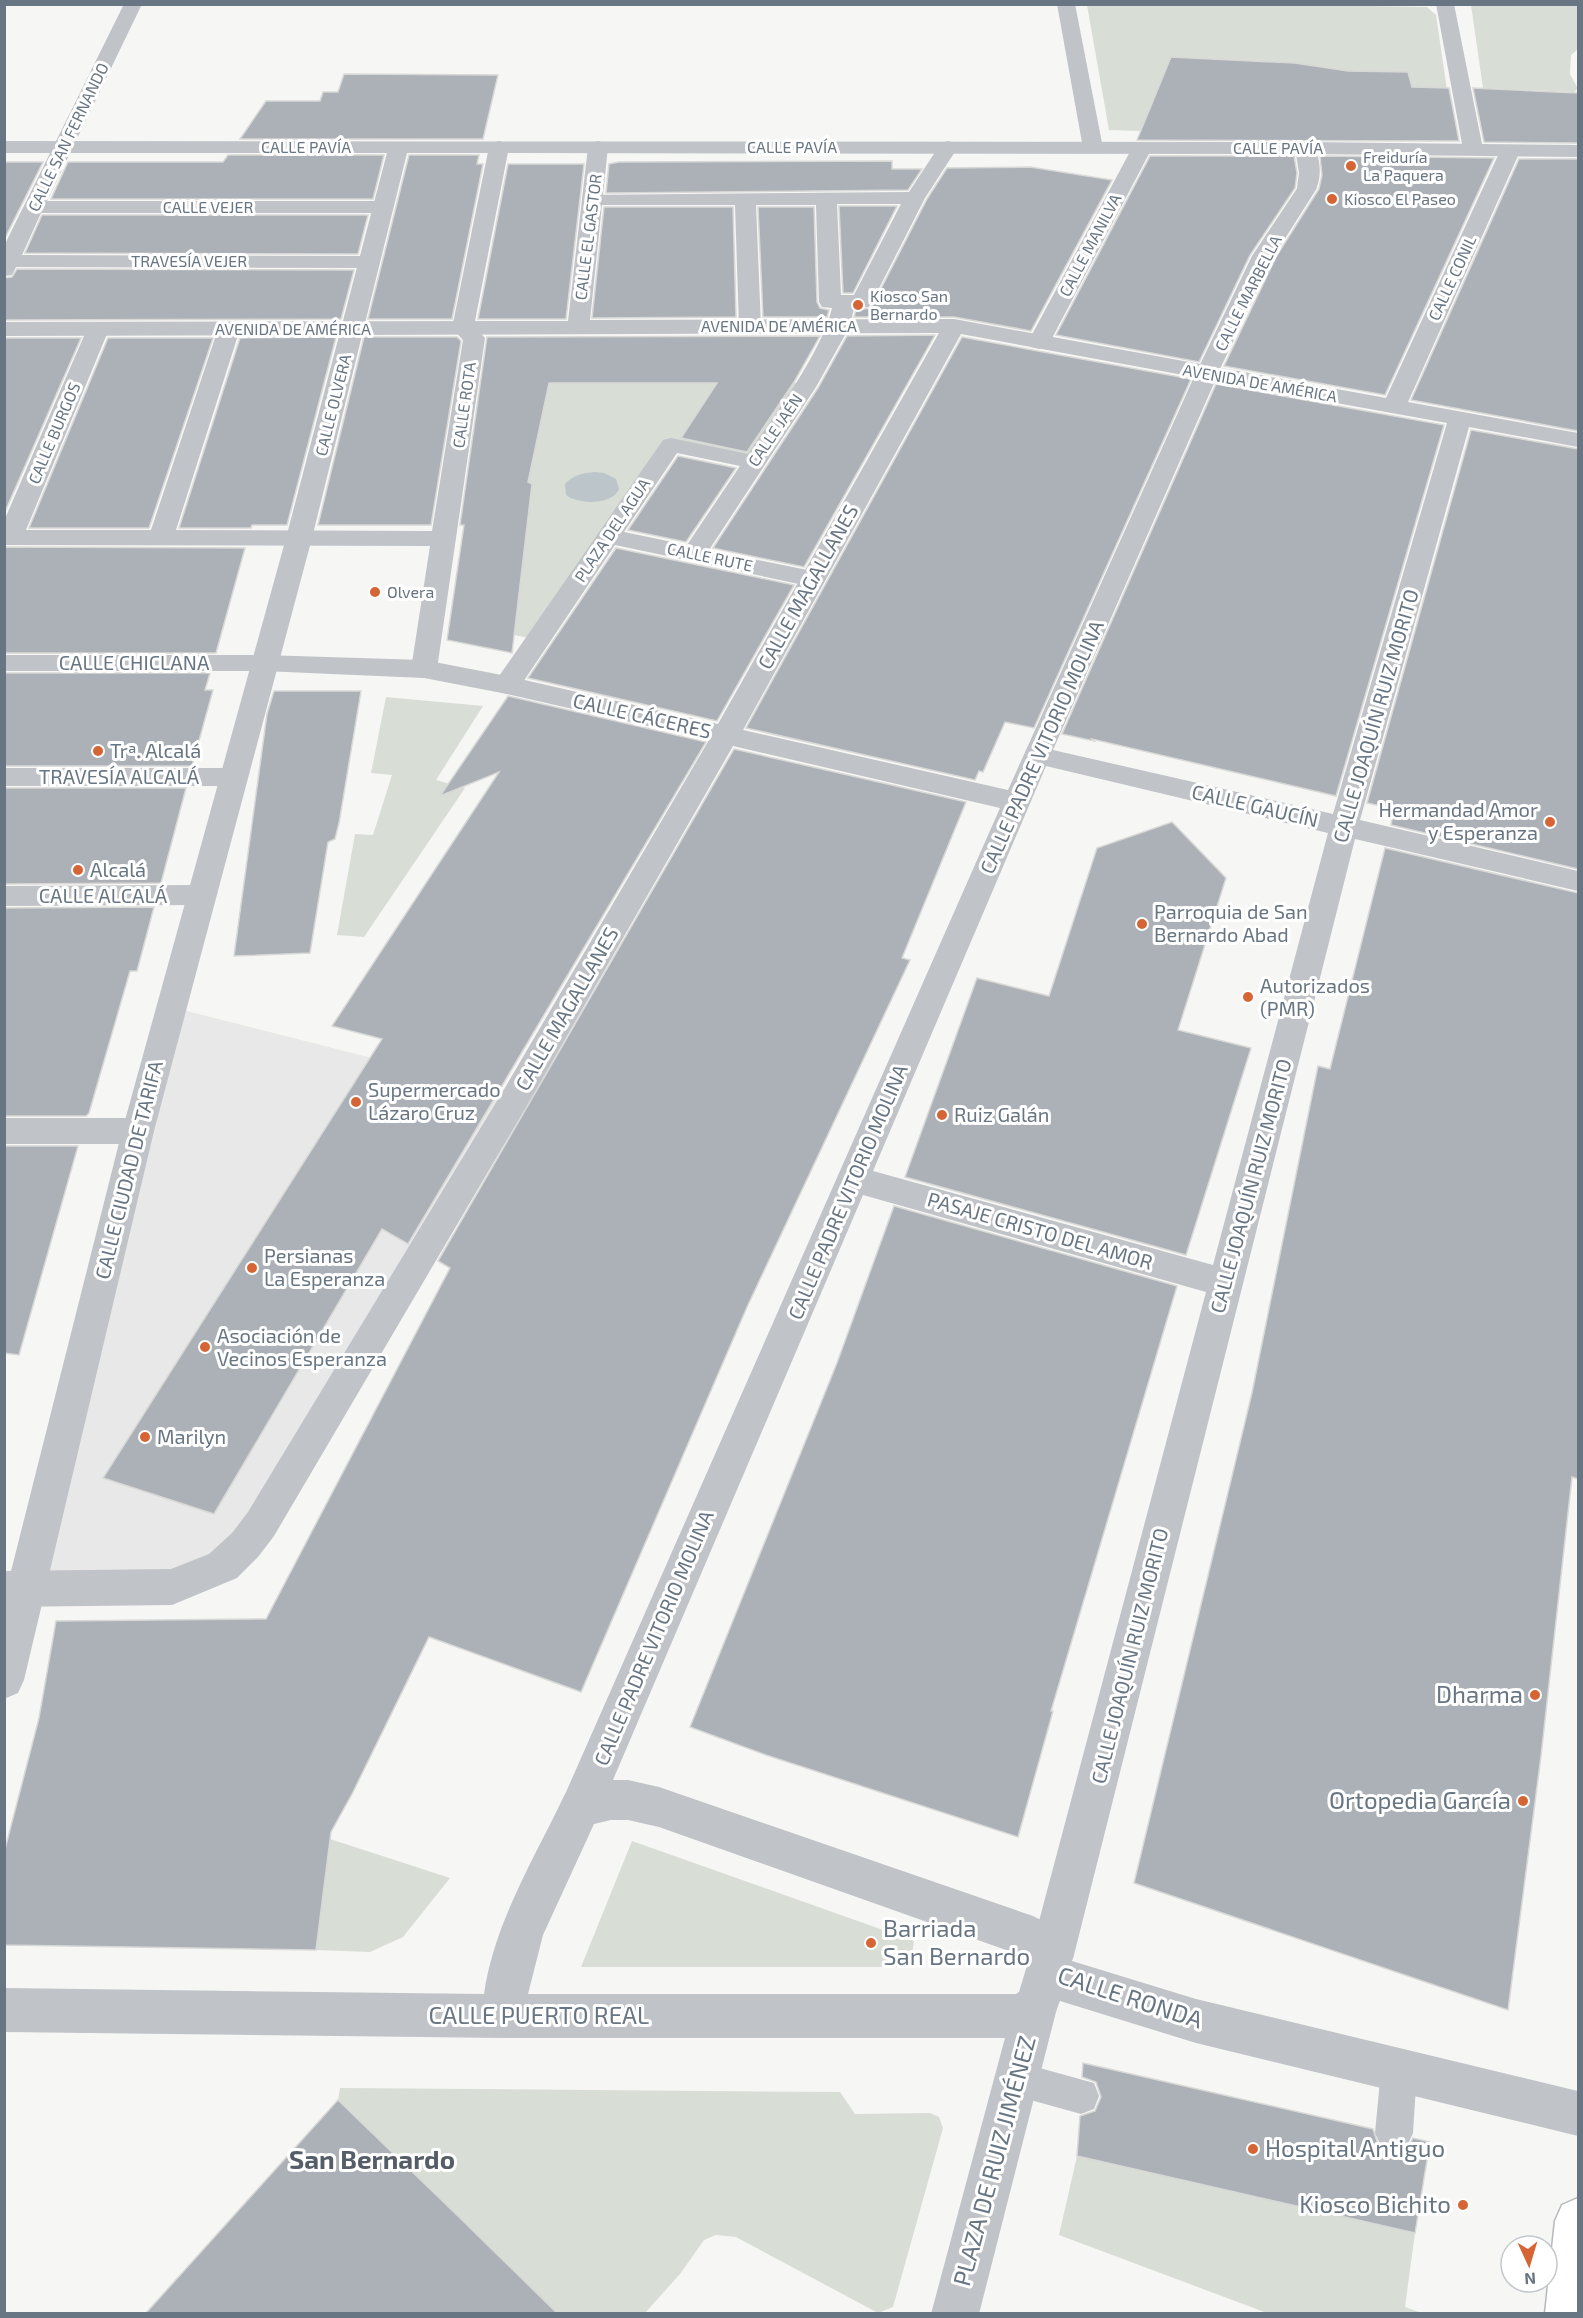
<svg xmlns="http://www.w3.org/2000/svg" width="1583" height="2318" viewBox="0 0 1583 2318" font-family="'Exo 2',sans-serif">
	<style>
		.built { fill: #e7e8e7 }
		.green { fill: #d8ddd5 }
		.water { fill: #bcc5ca }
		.building { fill: #abb1b7; stroke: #d8d8d6; stroke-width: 1.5 }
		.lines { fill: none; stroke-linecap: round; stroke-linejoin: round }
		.secondary-casing { stroke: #b5b9bd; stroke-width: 3 }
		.service { fill: #c0c3c7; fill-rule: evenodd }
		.pedestrian { fill: #c0c3c7; fill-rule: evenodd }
		.minor { fill: #c0c3c7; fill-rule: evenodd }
		.tertiary { fill: #c0c3c7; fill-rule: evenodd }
		.secondary { fill: #fff; fill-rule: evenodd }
		.poi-dot { fill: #d56535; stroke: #fff; stroke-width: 2 }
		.labels { text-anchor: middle; stroke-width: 6; stroke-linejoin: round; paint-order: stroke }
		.far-street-label { font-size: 16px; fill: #687582; stroke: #fff }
		.far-poi-label { font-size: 16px; fill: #687582; stroke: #fff; text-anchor: start }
		.street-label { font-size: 20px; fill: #687582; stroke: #fff }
		.poi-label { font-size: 20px; fill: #687582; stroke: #fff; text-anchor: start }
		.near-poi-label { font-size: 24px; fill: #687582; stroke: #fff; text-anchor: end }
		.near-street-label { font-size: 24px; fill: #687582; stroke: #fff }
		.near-neighbourhood-label { font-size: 26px; font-weight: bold; fill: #555e68; stroke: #fff }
	</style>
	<rect width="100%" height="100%" fill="#f6f7f4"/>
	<polygon class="built" points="171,1007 517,1095 223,1566 27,1589"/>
	<g class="green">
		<polygon points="1256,4 1427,7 1436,15 1453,131 1426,131 1407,72 1351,72 1282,62 1171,57 1140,131 1109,130 1087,5"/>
		<polygon points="1471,5 1578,5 1578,49 1571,55 1570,74 1578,89 1574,92 1483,88"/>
		<polygon points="487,382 802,383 759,466 673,450 544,641 509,634 525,550 519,547 523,525 528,522 532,485 528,481 541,421"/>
		<polygon points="386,697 483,706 436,780 465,788 364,937 337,935 355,834 373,835 392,775 371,773"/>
		<polygon points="330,1839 450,1878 403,1937 370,1952 316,1950"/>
		<polygon points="632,1841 914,1941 910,1967 581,1967"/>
		<polygon points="340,2088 840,2092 855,2114 930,2113 939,2117 943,2128 893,2307 878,2313 736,2237 716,2235 704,2240 680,2274 645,2313 557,2314 338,2100"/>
		<polygon points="1077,2156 1415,2233 1405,2307 1422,2313 1267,2313 1059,2235"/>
	</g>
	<path class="water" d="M595,472L604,473L616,479L619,489C613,505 578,505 566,495L565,484C573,475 583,473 595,472Z"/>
	<g class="building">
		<polygon points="1171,57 1295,63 1348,71 1408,72 1412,87 1449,88 1459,141 1137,140"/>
		<polygon points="344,74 498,75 483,139 240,139 266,101 320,101 323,92 338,92"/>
		<polygon points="1473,88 1578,93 1578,143 1484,142"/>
		<polygon points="228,155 384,155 373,199 51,199 68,162 223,162"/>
		<polygon points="409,155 479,155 477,164 483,164 452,319 368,319"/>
		<polygon points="1150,156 1294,156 1297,173 1295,188 1250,255 1199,362 1056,335"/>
		<polygon points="1320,156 1494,158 1385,395 1224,366 1276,257 1319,189 1322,175"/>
		<polygon points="1519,159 1578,159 1578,431 1411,400"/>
		<polygon points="892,161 892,169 922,169 908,190 606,193 609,164 619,162"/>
		<polygon points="4,162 43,162 4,240"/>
		<polygon points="508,164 584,164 566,319 478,319"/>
		<polygon points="1030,167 1112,180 1031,331 954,317 854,317 856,310 871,308 927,199 947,168"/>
		<polygon points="839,206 897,206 853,293 843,293"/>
		<polygon points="604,207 733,207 736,317 592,318"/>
		<polygon points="758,207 814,207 817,302 820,308 829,310 827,317 763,317"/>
		<polygon points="42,215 368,215 358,254 25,253"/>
		<polygon points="17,269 354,270 341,319 4,320 4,278 12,277"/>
		<polygon points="935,335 804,567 713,548 818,388 847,336"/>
		<polygon points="820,336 794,382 747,452 681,438 717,383 549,383 528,482 532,484 512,653 447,640 464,525 460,525 487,337"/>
		<polygon points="336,337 287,525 252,525 251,528 179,528 240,338"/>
		<polygon points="364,337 457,337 461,341 431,525 318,525"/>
		<polygon points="962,337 1191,379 1034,728 1005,722 983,772 979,771 975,780 746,728"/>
		<polygon points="4,338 81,338 4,514"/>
		<polygon points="108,338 213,338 149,528 29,528"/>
		<polygon points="1216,384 1444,425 1336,796 1092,739 1094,741 1062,734"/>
		<polygon points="1471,430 1578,449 1578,869 1391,825 1394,809 1367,803"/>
		<polygon points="678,456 736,468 686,542 628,530"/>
		<polygon points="4,547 245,548 216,653 4,653"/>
		<polygon points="616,548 794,585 717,721 528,678"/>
		<polygon points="4,673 210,673 205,690 213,690 192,766 4,766"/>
		<polygon points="274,691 361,691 339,823 335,839 328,842 310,953 234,956 267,714"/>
		<polygon points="508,696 706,742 408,1244 382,1229 214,1514 103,1478 382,1039 332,1026 499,772 440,796"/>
		<polygon points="734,749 966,802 902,958 910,960 747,1307 581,1692 429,1637 352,1794 331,1832 316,1950 4,1945 4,1853 39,1718 56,1621 266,1619 450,1268 438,1261"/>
		<polygon points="4,788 186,788 161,883 4,884"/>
		<polygon points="1172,822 1226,878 1178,1030 1251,1048 1186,1255 905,1177 977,978 1049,996 1097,848"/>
		<polygon points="1385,848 1578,893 1578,1479 1572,1477 1541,1756 1508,2010 1134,1883 1252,1393 1318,1066 1330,1069"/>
		<polygon points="154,907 137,971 130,971 89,1113 86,1116 4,1116 4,908"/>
		<polygon points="4,1146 78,1146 19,1355 4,1353"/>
		<polygon points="894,1206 1177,1286 1051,1711 1053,1711 1018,1837 766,1755 690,1727 837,1363"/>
		<polygon points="1083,2063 1373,2129 1379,2147 1393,2154 1408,2148 1413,2138 1430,2142 1415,2233 1077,2156 1080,2116 1095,2111 1101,2097 1096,2082 1082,2077"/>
		<polygon points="338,2100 459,2217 557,2313 146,2313"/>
	</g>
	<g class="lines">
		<g class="secondary-casing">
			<polygon id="secondary" points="1578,2198 1578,2314 1545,2314 1555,2221 1562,2205"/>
		</g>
		<g class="service">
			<polygon points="1399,2052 1412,2057 1417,2070 1413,2133 1407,2146 1394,2152 1381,2146 1375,2133 1381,2070 1386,2057"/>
			<polygon points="1018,2062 1094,2083 1099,2096 1094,2109 1081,2114 1005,2093 1000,2080 1005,2067"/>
		</g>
		<g class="pedestrian">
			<polygon points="499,141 506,143 509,147 474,326 485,338 437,669 433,675 424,678 415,675 411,669 430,546 4,545 4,521 87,329 90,324 98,322 106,324 109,329 26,530 151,530 218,329 221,324 229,322 237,324 240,329 176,530 432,531 463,340 452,328 489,147 492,143"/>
			<path d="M948,141L955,143L958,147L925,198L872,302L869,307L854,308L850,326L816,387L709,550L822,573L826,579L822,585L813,587L615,545L517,691L507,694L497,691L494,685L497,679L663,440L671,438L748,454C775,414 821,354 832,308L822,307L819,302L816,205H756L761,327L758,332L750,334L742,332L739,327L735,205H592L585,203L582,199L585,195L909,192L941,143ZM837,204H901L854,295H841ZM677,453L740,466L687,545L624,532Z"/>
			<polygon points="1142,142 1149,144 1152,148 1050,342 1047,347 1039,349 1031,347 1028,342 1132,148 1135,144"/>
			<polygon points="1307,182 1314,184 1317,188 1274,256 1218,373 1215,378 1207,380 1199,378 1196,373 1252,256 1300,184"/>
			<polygon points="4,1118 138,1118 150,1122 154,1131 150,1140 138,1144 4,1144"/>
		</g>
		<g class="minor">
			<polygon points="124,4 142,4 47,201 383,201 390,203 393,207 390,211 383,213 41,213 22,255 369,256 377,257 380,262 377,267 369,268 16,267 12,275 4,276 4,246"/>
			<polygon points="1057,4 1075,4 1103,148 1100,152 1086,152 1083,148"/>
			<polygon points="1436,4 1454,4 1483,149 1480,153 1466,153 1463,149"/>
			<path d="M598,141L605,143L608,147L590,320L954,319L1386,398L1501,149L1504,145H1518L1521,149L1408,402L1578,433V447L1469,427L1360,820L1578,871V891L1355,839L1074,1955L1067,1970L1052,1977L1037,1970L1030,1955L1206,1292L863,1195L595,1822L580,1828L565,1822L559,1808L1000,808L733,746L528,1104L274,1536L258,1557L237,1578L172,1605L4,1607V1571L171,1569L209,1554L232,1533L248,1512L506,1086L709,740L507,694L424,678L263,671H4V655H263L424,660L507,676L718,724L939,333L4,336V322L568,321L588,147L591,143ZM961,334L1194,377L1008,790L743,730ZM1215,381L1447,423L1333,814L1053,750ZM1046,766L1328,833L1213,1265L873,1171Z"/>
			<path d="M1305,142L1312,144C1321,156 1323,180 1314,192L1307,194L1300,192L1297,188L1299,173L1295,148L1298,144Z"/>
			<polygon points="4,768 233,768 243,770 247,777 243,784 233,786 4,786"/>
			<polygon points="201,885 211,888 216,895 211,902 201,905 4,906 4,886"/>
			<polygon points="1035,1986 1051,1992 1057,2008 979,2314 931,2314 1013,2008 1019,1992"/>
		</g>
		<g class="tertiary">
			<polygon points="4,141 1305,142 1578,145 1578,157 1305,154 407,153 312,538 154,1131 24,1680 18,1693 4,1699 4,1599 122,1131 286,538 387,153 4,153"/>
			<path d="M611,1780H628L659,1787L1033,1916L1063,1931L1074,1955L1072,1961L1196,1999L1578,2091V2136L1196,2043L1060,2001L1051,2024L1018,2038H503L4,2032V1988L484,1994C494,1923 535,1857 565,1794ZM611,1820H628L659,1827L1023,1956L1029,1959L1019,1992L1016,1994H528L543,1935L594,1824Z"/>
		</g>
		<use href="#secondary" class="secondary"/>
	</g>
	<g class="poi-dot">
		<circle cx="1351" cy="166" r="6"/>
		<circle cx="1332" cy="199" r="6"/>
		<circle cx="858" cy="305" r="6"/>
		<circle cx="375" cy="592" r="6"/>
		<circle cx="98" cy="751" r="6"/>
		<circle cx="1550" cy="822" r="6"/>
		<circle cx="78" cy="870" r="6"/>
		<circle cx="1142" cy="924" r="6"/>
		<circle cx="1248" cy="997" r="6"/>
		<circle cx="356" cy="1102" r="6"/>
		<circle cx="942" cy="1115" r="6"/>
		<circle cx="252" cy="1268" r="6"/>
		<circle cx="205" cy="1347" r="6"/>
		<circle cx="145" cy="1437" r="6"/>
		<circle cx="1535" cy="1695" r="6"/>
		<circle cx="1523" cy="1801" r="6"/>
		<circle cx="871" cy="1943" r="6"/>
		<circle cx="1253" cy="2149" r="6"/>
		<circle cx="1463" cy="2205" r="6"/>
	</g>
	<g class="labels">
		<g class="far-street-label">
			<text transform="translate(68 137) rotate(-64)" y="6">CALLE SAN FERNANDO</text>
			<text x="306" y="153">CALLE PAVÍA</text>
			<text x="792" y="153">CALLE PAVÍA</text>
			<text x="1278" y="154">CALLE PAVÍA</text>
			<text x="208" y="213">CALLE VEJER</text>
			<text transform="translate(588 237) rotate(-83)" y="6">CALLE EL GASTOR</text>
			<text transform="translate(1090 245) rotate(-62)" y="6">CALLE MANILVA</text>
			<text x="189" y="267">TRAVESÍA VEJER</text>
			<text transform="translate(1452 278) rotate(-65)" y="6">CALLE CONIL</text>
			<text transform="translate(1248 293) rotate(-63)" y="6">CALLE MARBELLA</text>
			<text x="779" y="332">AVENIDA DE AMÉRICA</text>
			<text x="293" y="335">AVENIDA DE AMÉRICA</text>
			<text transform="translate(1260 383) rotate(10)" y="6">AVENIDA DE AMÉRICA</text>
			<text transform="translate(333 405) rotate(-76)" y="6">CALLE OLVERA</text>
			<text transform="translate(464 405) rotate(-82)" y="6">CALLE ROTA</text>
			<text transform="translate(775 430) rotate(-56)" y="6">CALLE JAÉN</text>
			<text transform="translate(54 433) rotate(-67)" y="6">CALLE BURGOS</text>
			<text transform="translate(612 530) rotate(-56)" y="6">PLAZA DEL AGUA</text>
			<text transform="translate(710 557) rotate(12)" y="6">CALLE RUTE</text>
		</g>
		<g class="far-poi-label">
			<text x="1363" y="163">Freiduría<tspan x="1363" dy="18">La Paquera</tspan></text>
			<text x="1344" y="205">Kiosco El Paseo</text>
			<text x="870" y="302">Kiosco San<tspan x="870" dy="18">Bernardo</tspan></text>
			<text x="387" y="598">Olvera</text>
		</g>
		<g class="street-label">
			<text transform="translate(808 587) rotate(-61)" y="7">CALLE MAGALLANES</text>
			<text x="134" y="670">CALLE CHICLANA</text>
			<text transform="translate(642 716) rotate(13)" y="7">CALLE CÁCERES</text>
			<text transform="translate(1376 716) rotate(-74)" y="7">CALLE JOAQUÍN RUIZ MORITO</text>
			<text transform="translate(1042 747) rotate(-66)" y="7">CALLE PADRE VITORIO MOLINA</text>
			<text x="119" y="784">TRAVESÍA ALCALÁ</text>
			<text transform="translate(1255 806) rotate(13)" y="7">CALLE GAUCÍN</text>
			<text x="103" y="903">CALLE ALCALÁ</text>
			<text transform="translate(567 1009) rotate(-60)" y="7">CALLE MAGALLANES</text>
			<text transform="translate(129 1170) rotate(-76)" y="7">CALLE CIUDAD DE TARIFA</text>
			<text transform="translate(1251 1186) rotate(-75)" y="7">CALLE JOAQUÍN RUIZ MORITO</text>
			<text transform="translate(848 1192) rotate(-67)" y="7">CALLE PADRE VITORIO MOLINA</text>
			<text transform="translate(1040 1231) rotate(16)" y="7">PASAJE CRISTO DEL AMOR</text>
			<text transform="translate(654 1638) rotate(-67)" y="7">CALLE PADRE VITORIO MOLINA</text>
			<text transform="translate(1130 1656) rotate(-76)" y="7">CALLE JOAQUÍN RUIZ MORITO</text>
		</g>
		<g class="poi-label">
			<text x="110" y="758">Trª. Alcalá</text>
			<text x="1538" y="817" text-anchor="end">Hermandad Amor<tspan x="1538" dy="23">y Esperanza</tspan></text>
			<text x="90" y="877">Alcalá</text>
			<text x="1154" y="919">Parroquia de San<tspan x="1154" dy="23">Bernardo Abad</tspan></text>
			<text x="1260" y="993">Autorizados<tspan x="1260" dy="23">(PMR)</tspan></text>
			<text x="368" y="1097">Supermercado<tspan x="368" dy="23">Lázaro Cruz</tspan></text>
			<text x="954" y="1122">Ruiz Galán</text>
			<text x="264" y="1263">Persianas<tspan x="264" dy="23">La Esperanza</tspan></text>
			<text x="217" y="1343">Asociación de<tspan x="217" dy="23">Vecinos Esperanza</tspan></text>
			<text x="157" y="1444">Marilyn</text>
		</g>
		<g class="near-poi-label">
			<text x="1523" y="1703">Dharma</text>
			<text x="1511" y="1809">Ortopedia García</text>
			<text x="883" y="1937" text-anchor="start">Barriada<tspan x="883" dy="28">San Bernardo</tspan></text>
			<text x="1265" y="2157" text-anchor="start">Hospital Antiguo</text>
			<text x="1451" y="2213">Kiosco Bichito</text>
		</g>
		<g class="near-street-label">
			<text transform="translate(1130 1998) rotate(18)" y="8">CALLE RONDA</text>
			<text x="539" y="2024">CALLE PUERTO REAL</text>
			<text transform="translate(995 2161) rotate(-75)" y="8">PLAZA DE RUIZ JIMÉNEZ</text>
		</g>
		<g class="near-neighbourhood-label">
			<text x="372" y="2169">San Bernardo</text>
		</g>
	</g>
	<rect width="1583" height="2318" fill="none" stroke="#687582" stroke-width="12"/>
	<g transform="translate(1529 2264) rotate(176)"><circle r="28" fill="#ffffff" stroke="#c3c8cd" stroke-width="1.5"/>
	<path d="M0-4.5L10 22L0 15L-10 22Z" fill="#d56535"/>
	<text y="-9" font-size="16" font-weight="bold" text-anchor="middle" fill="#687582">N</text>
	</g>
</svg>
